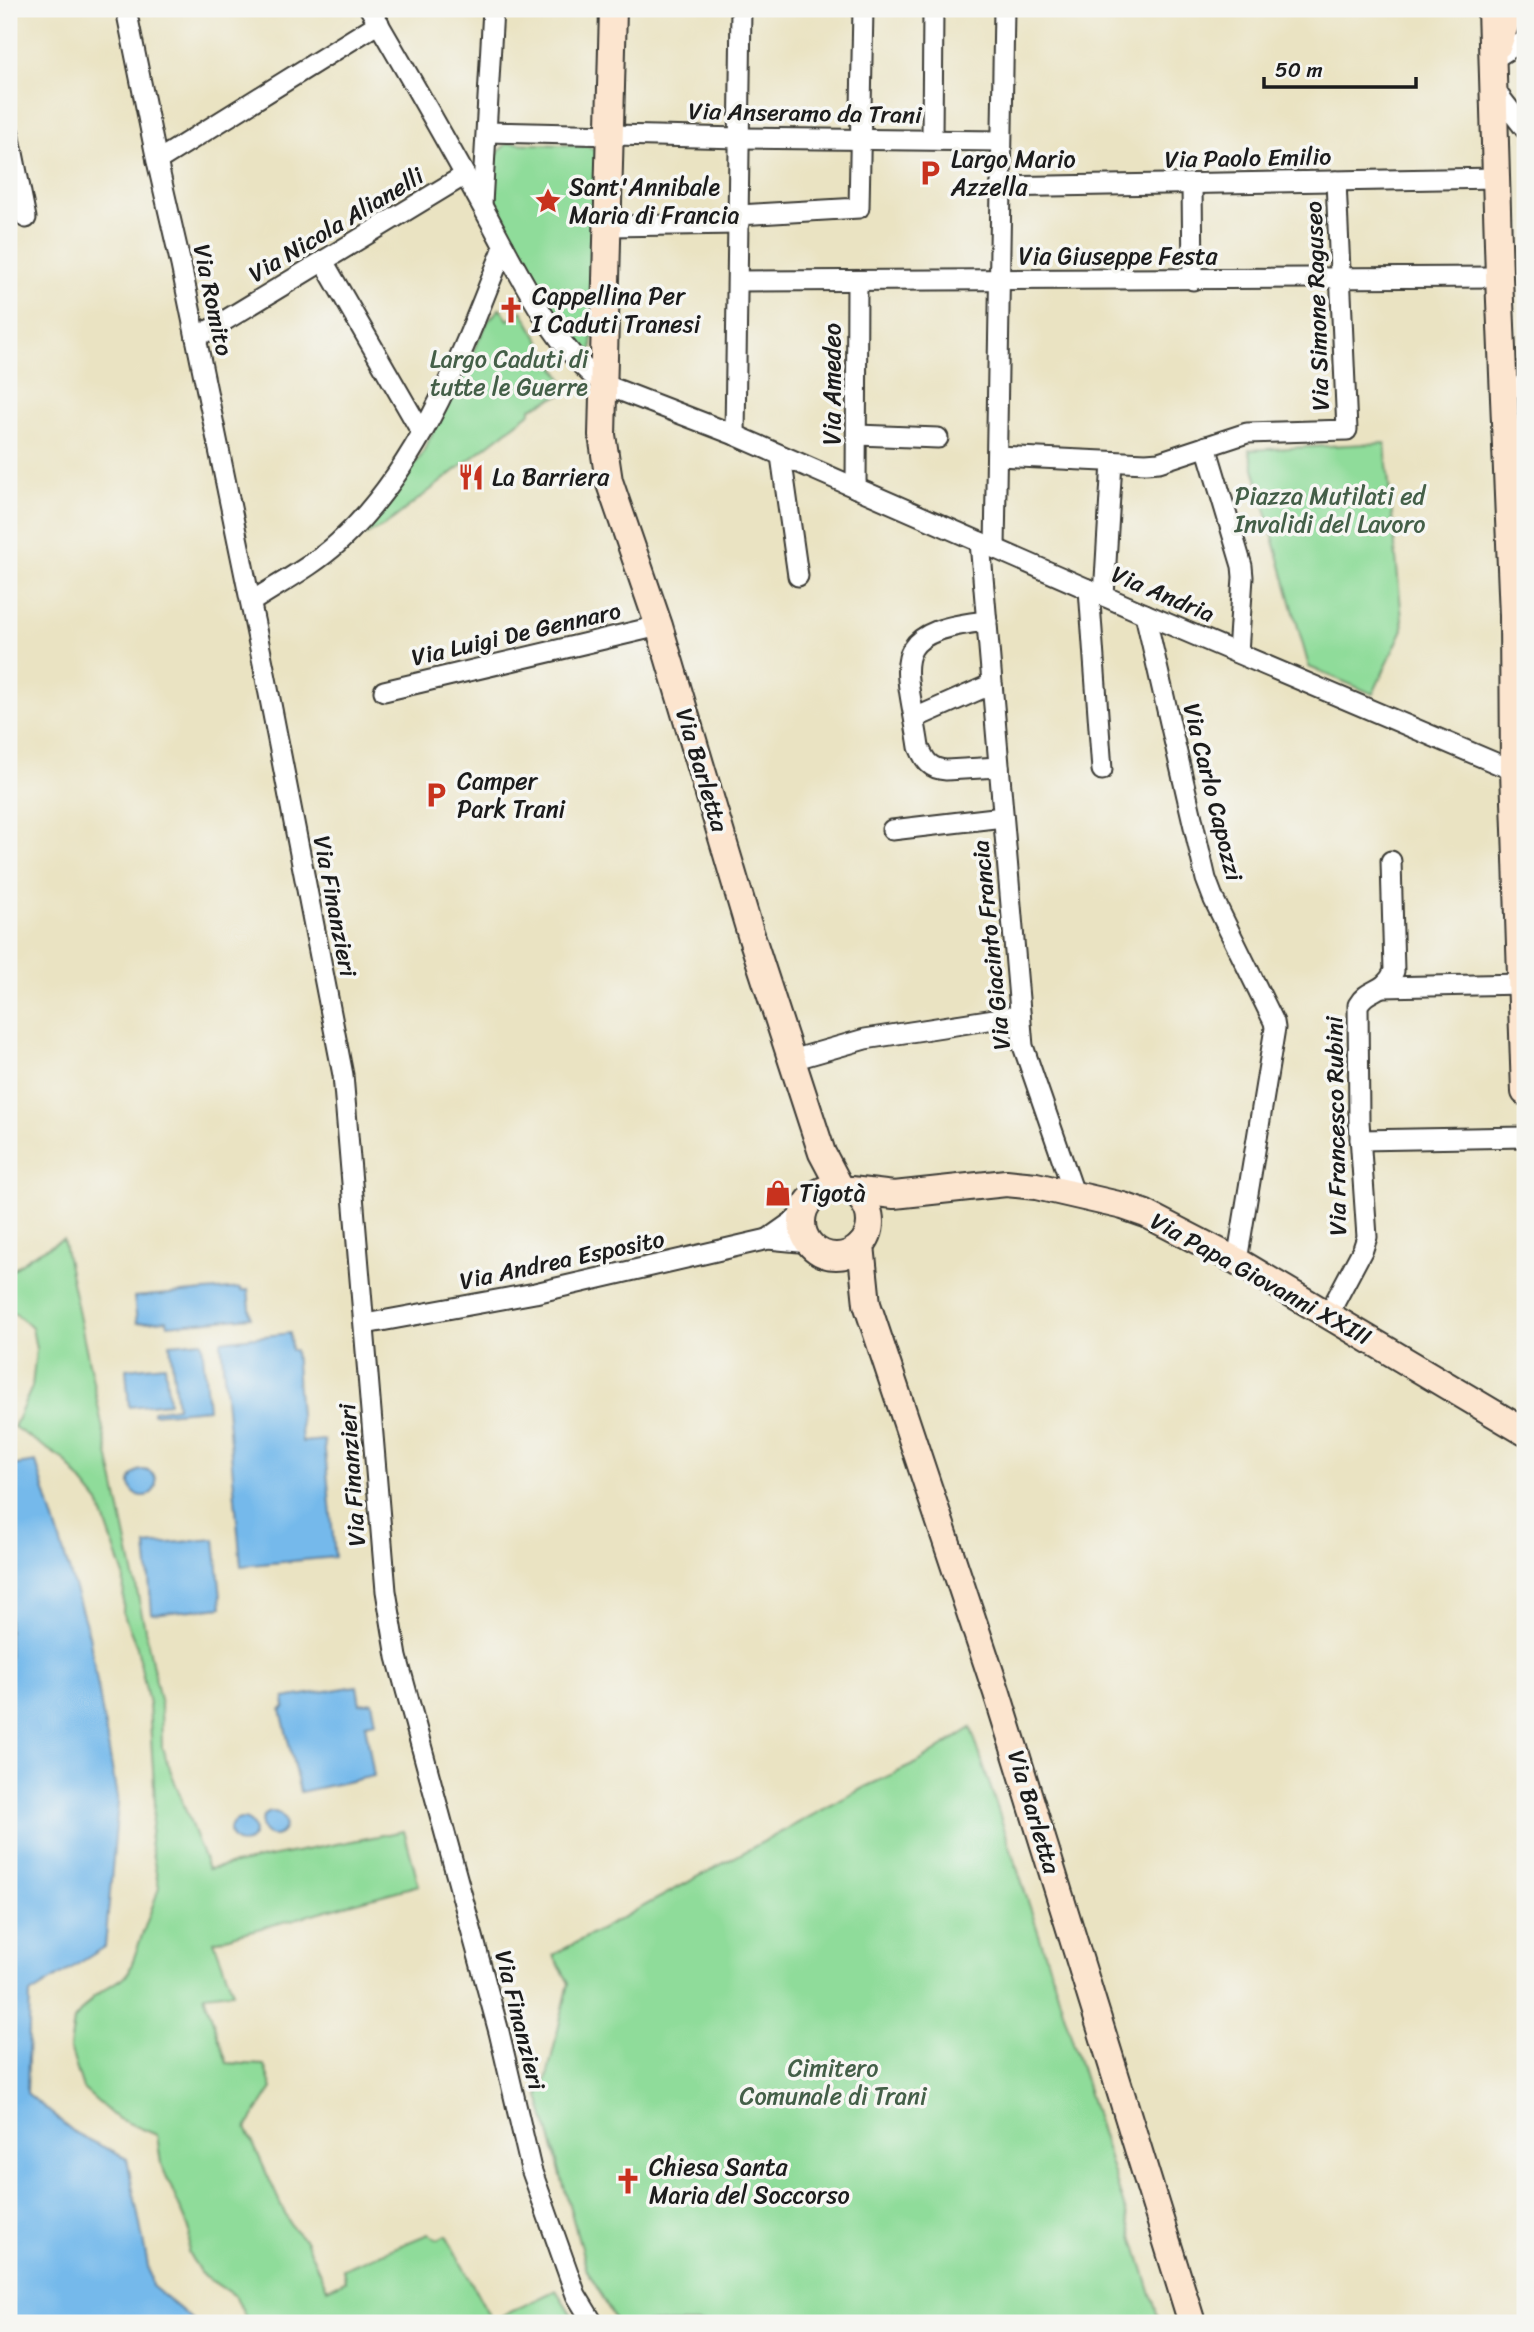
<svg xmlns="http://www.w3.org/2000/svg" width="1534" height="2332" viewBox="0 0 1534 2332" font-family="Sriracha,sans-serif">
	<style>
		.green { fill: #8fdc9a; stroke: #567c5b; stroke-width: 2 }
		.water { fill: #75b9eb; stroke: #486a84; stroke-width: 2 }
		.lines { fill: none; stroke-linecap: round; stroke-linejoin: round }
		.street-casing { stroke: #3b3a35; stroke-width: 23 }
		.secondary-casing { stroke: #3b3a35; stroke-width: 30 }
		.street { stroke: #fff; stroke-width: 19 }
		.secondary { stroke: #fce5cf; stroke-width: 26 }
		.labels { text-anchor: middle; stroke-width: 7; stroke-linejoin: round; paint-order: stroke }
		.street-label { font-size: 24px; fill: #1c1c1c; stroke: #f6f6f2 }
		.poi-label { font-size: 24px; fill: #1c1c1c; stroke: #f6f6f2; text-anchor: start }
		.park-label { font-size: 24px; fill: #445f48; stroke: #f6f6f2 }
	</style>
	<rect width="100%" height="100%" fill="#f6f6f2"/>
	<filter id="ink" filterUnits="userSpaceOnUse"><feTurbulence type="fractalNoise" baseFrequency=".0143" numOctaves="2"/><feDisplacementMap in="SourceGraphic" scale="14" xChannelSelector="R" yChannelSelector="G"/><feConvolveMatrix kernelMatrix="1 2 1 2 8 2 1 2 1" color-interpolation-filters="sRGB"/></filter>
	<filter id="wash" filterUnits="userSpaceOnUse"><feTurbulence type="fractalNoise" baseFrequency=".00686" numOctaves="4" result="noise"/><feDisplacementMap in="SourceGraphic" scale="28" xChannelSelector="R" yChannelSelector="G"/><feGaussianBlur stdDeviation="1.57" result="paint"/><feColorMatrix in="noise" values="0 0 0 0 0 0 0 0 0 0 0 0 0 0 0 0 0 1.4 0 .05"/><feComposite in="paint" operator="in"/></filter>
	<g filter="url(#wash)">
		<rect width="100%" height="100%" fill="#eae3c2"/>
		<g class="green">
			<path d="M509,143L588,146L597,151L592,356L585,358L579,351L497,220C492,206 492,169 497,155C499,149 504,146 509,143Z"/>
			<polygon points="500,308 508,320 522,311 569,391 531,408 531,412 384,526 366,535 361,530 421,456 488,321"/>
			<polygon points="1385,443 1403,629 1373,694 1309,667 1249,450"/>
			<polygon points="63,1239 161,1705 162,1748 208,1869 404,1831 419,1885 214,1941 233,1992 204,1995 227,2063 264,2065 272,2088 246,2128 290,2225 305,2240 327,2289 345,2281 343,2269 428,2234 438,2239 446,2235 492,2321 556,2290 577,2323 248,2323 236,2297 200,2273 188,2252 190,2231 161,2164 157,2135 116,2118 83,2089 70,2048 74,2020 93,1997 128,1974 159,1888 150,1842 155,1803 149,1705 137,1647 123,1613 124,1576 99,1503 64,1460 14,1427 32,1387 36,1349 32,1328 16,1314 9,1312 9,1273 31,1256"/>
			<polygon points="971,1728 1052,1974 1160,2323 617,2323 587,2270 539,2096 547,2077 569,1983 553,1955 865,1787 917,1763"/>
		</g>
		<g class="water">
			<polygon points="241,1288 241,1291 248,1290 251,1317 168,1325 167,1320 137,1323 134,1297"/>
			<polygon points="290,1333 291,1350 295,1350 302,1442 324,1440 335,1557 241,1566 221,1341"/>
			<polygon points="202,1341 208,1409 153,1414 153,1411 177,1407 170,1344"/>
			<polygon points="165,1365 169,1403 129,1407 126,1369"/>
			<polygon points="36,1462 89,1635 118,1803 105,1947 30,1994 27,2093 74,2132 127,2159 152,2286 197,2323 9,2323 9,1466"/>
			<circle cx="143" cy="1483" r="13"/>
			<polygon points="215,1539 222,1607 152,1614 146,1545"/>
			<polygon points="357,1686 360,1704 372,1702 376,1722 365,1724 374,1776 300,1792 281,1710 285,1707 284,1698"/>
			<circle cx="273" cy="1824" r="12"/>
			<circle cx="242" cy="1831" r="12"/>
		</g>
	</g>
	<g filter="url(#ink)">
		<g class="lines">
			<g class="street-casing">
				<g id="street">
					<polyline points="126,9 157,161 181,265 264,668 343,1075 386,1591 397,1657 499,2032 531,2169 576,2295 593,2323"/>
					<path d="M370,9C408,74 445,138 481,204C512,260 552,347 603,384L735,435L1145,614L1524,775"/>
					<polyline points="1492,60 1514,46 1525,42"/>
					<polyline points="1493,88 1525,129"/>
					<polyline points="487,132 740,138 1001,141"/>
					<polyline points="9,133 26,218"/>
					<polyline points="932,139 933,9"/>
					<polyline points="157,161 379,23"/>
					<polyline points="1192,184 1193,280"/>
					<polyline points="1000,187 1496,178"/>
					<polyline points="482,204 493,9"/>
					<polyline points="739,215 859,208 863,9"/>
					<polyline points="609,226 739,224"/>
					<polyline points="323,261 422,433"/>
					<polyline points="738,281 1499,277"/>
					<polyline points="196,338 465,175"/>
					<polyline points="1503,388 1525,386"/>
					<polyline points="735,435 741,9"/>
					<polyline points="857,435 938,438"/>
					<polyline points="1206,446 1242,566 1243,577 1238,653"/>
					<polyline points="781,456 798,576"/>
					<polyline points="997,456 1146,463 1159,462 1247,433 1347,430 1336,181"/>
					<polyline points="856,488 857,281"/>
					<polyline points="980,542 1023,1046 1074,1193"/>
					<polyline points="995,548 1004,9"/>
					<polyline points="1089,589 1102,770"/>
					<polyline points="1104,596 1112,462"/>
					<path d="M251,602C280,583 313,566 339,542C423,464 463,350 504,247"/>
					<polyline points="1145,614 1206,879 1214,900 1274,1022 1275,1028 1237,1261"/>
					<path d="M987,621C882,632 907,664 919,747C925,761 930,769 946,770L999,767"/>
					<polyline points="384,691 659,626"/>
					<polyline points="915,718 992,684"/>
					<polyline points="892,830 1003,817"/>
					<polyline points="1383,987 1522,984"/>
					<polyline points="792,1060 865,1039 1020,1015"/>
					<polyline points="1360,1140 1525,1137"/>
					<polyline points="768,1239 802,1215"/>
					<path d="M1328,1315L1363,1249L1367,1237L1359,1121L1358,1005C1368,987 1384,994 1394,971L1391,861"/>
					<polyline points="365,1324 535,1293 768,1239 810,1243"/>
				</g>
			</g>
			<g class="secondary-casing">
				<g id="secondary">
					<polyline points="613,9 602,435 609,481 659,626 751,935 822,1153 840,1187"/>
					<polyline points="1491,9 1499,277 1513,616 1514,771 1525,1092"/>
					<polyline points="1498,45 1509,14 1514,9"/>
					<circle cx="836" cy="1222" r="34"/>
					<polyline points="851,1190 894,1195 1006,1183 1036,1186 1123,1206 1146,1214 1237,1261 1525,1432"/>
					<polyline points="861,1245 867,1304 997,1693 1192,2323"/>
				</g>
			</g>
			<use href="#street" class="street"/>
			<use href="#secondary" class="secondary"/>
		</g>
	</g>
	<defs>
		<g id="parking-bare" transform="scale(2.1)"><path d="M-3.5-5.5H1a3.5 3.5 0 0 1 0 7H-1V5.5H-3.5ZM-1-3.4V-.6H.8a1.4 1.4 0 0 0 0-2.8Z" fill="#c8321e" stroke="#f6f6f2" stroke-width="2.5" paint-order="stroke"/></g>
		<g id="sight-bare" transform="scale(2.1)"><path d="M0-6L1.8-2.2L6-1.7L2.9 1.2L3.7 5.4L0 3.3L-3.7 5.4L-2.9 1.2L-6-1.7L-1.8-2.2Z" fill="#c8321e" stroke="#f6f6f2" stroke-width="2.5" paint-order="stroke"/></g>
		<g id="church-bare" transform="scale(2.1)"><path d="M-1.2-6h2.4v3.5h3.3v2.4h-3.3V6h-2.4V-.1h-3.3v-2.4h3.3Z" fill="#c8321e" stroke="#f6f6f2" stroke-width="2.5" paint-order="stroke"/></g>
		<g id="restaurant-bare" transform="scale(2.1)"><path d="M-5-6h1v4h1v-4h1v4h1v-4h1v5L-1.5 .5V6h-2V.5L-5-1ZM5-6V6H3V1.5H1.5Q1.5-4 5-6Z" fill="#c8321e" stroke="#f6f6f2" stroke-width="2.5" paint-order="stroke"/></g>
		<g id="shop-bare" transform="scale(2.1)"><path d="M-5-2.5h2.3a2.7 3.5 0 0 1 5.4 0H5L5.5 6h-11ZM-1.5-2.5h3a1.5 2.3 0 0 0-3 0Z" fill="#c8321e" stroke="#f6f6f2" stroke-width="2.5" paint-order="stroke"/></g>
	</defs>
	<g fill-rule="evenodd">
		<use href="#parking-bare" x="930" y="173"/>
		<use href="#sight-bare" x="548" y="201"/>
		<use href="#church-bare" x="511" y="310"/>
		<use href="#restaurant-bare" x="471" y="477"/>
		<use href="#parking-bare" x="436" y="795"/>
		<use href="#shop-bare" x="778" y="1193"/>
		<use href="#church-bare" x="628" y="2181"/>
	</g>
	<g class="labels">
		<g class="street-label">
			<text transform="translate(805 113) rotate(1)" y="8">Via Anseramo da Trani</text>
			<text transform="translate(1248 158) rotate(-1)" y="8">Via Paolo Emilio</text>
			<text transform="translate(336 225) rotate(-31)" y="8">Via Nicola Alianelli</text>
			<text x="1118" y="264">Via Giuseppe Festa</text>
			<text transform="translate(213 300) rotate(78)" y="8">Via Romito</text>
			<text transform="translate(1317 306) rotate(-92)" y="8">Via Simone Raguseo</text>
			<text transform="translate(832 384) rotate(-90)" y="8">Via Amedeo</text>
			<text transform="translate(1163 594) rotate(23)" y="8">Via Andria</text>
			<text transform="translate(516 634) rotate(-13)" y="8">Via Luigi De Gennaro</text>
			<text transform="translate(702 770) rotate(73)" y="8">Via Barletta</text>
			<text transform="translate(1213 792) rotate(76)" y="8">Via Carlo Capozzi</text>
			<text transform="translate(335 906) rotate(79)" y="8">Via Finanzieri</text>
			<text transform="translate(991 945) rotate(-96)" y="8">Via Giacinto Francia</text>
			<text transform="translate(1336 1126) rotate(-91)" y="8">Via Francesco Rubini</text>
			<text transform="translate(562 1260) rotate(-12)" y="8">Via Andrea Esposito</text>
			<text transform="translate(1261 1279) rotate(29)" y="8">Via Papa Giovanni XXIII</text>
			<text transform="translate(352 1475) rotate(-94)" y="8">Via Finanzieri</text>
			<text transform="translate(1034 1812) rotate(73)" y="8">Via Barletta</text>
			<text transform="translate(520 2020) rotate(76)" y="8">Via Finanzieri</text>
		</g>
		<g class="poi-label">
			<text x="951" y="167">Largo Mario<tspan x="951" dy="28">Azzella</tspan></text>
			<text x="569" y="195">Sant'Annibale<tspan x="569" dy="28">Maria di Francia</tspan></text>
			<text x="532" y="304">Cappellina Per<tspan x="532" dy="28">I Caduti Tranesi</tspan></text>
			<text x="492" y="485">La Barriera</text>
			<text x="457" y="789">Camper<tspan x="457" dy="28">Park Trani</tspan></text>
			<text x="799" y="1201">Tigotà</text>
			<text x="649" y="2175">Chiesa Santa<tspan x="649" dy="28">Maria del Soccorso</tspan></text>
		</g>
		<g class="park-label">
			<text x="509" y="367">Largo Caduti di<tspan x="509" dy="28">tutte le Guerre</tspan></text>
			<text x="1330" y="504">Piazza Mutilati ed<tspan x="1330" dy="28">Invalidi del Lavoro</tspan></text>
			<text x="833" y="2076">Cimitero<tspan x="833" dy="28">Comunale di Trani</tspan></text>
		</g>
	</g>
	<rect width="1534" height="2332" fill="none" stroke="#f6f6f2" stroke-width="35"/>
	<path d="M1264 77v10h152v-10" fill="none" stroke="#1c1c1c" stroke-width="3.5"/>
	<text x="1275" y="77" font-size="21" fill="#1c1c1c" stroke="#f6f6f2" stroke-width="5" paint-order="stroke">50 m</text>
</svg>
